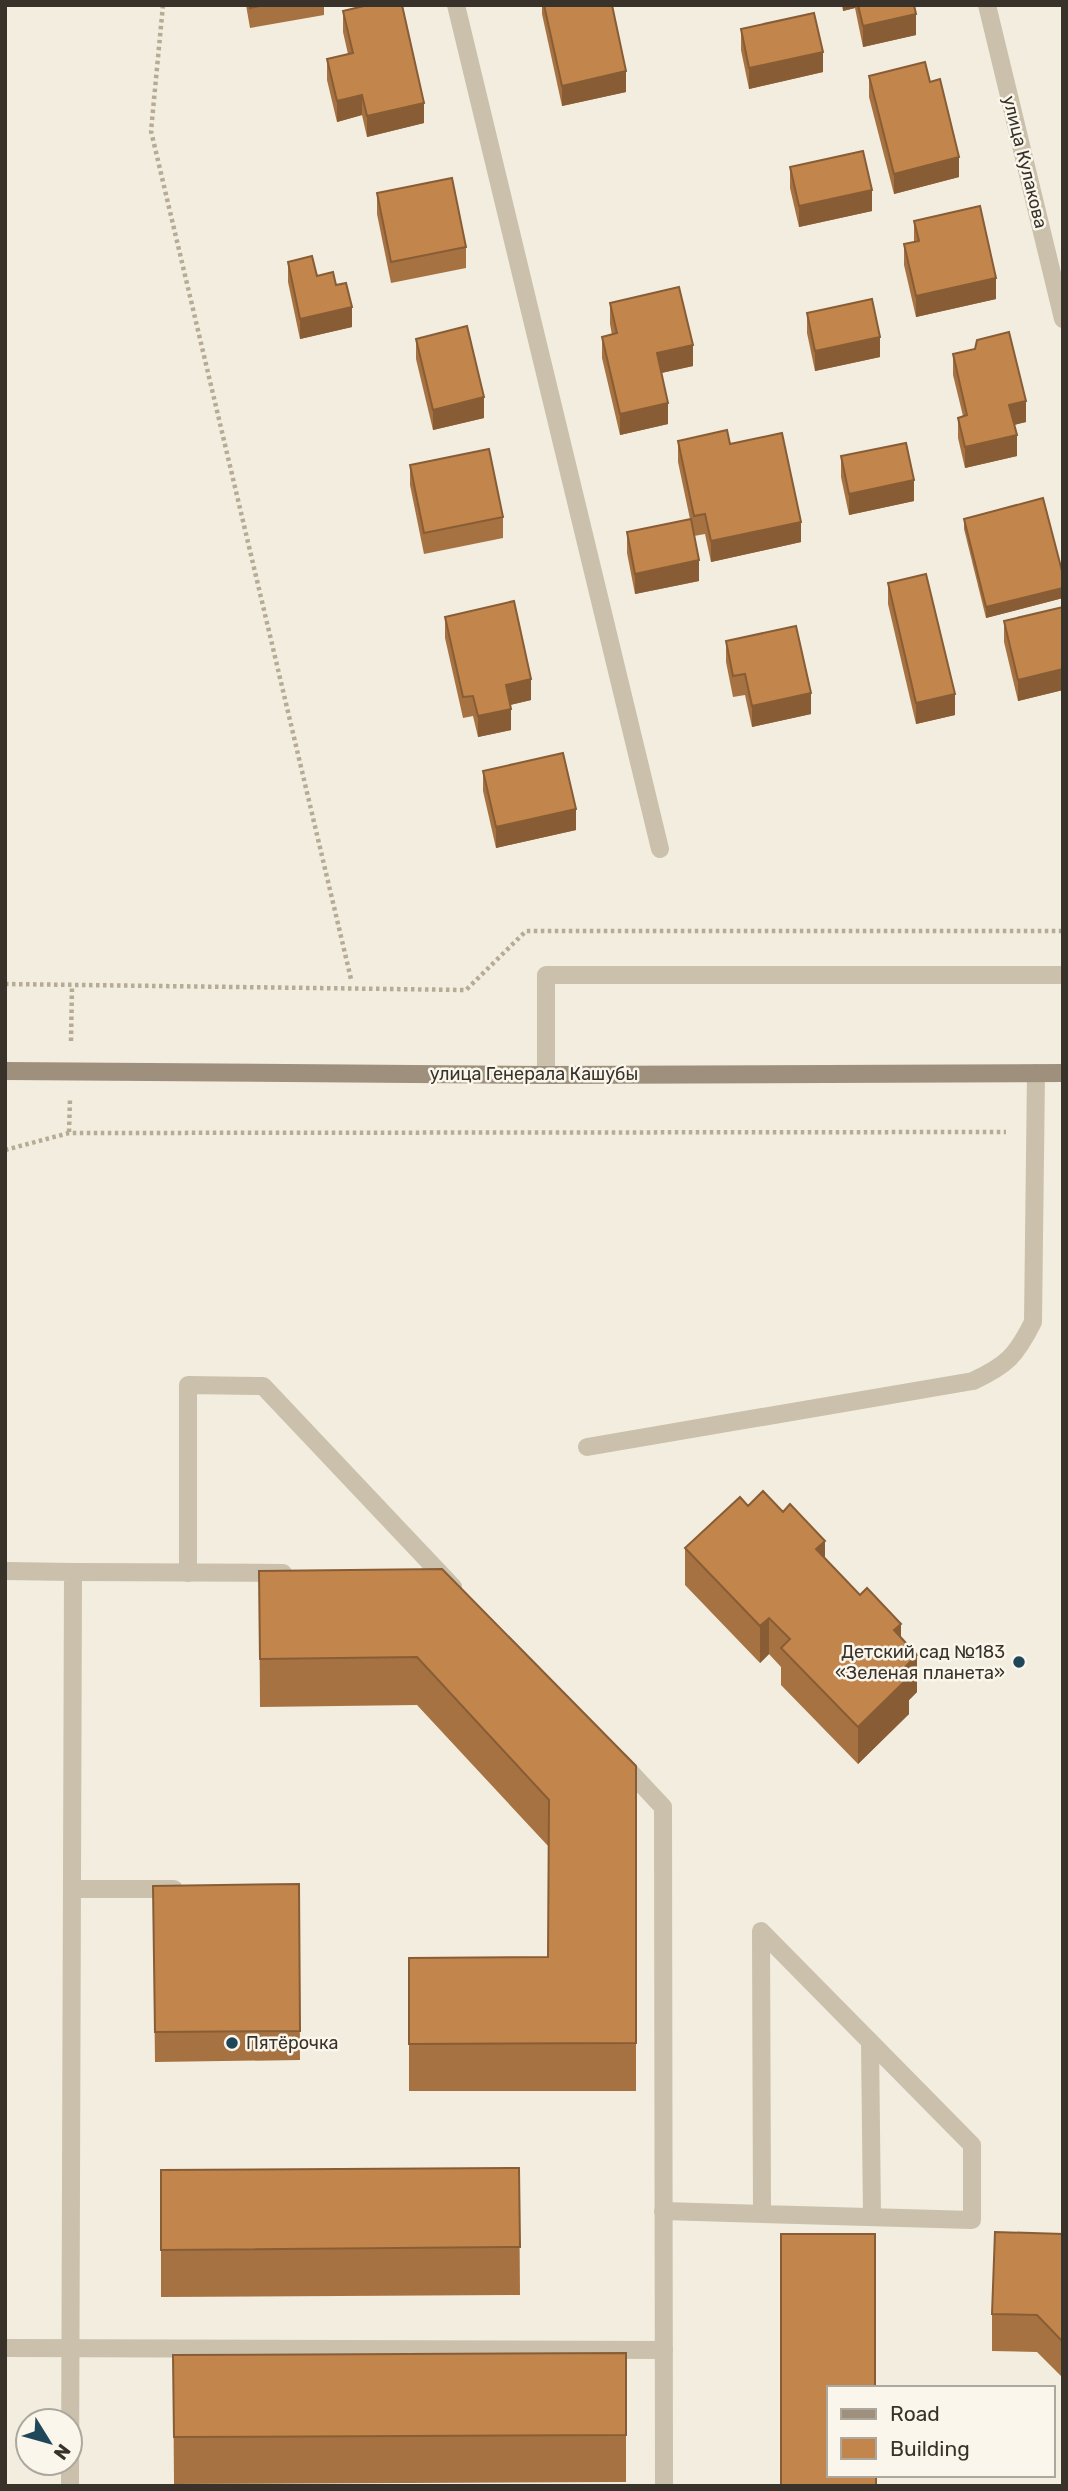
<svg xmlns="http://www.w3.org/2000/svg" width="1068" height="2491" viewBox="0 0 1068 2491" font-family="Rubik,sans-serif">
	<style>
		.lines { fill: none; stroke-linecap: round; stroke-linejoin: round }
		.path { stroke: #b6ab95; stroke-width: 4.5; stroke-dasharray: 3.5 3.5; stroke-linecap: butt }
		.lane { stroke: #cac0ab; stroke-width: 18 }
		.street { stroke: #cac0ab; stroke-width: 18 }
		.secondary { stroke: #9e907c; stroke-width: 18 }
		.wall { fill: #a77241 }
		.shaded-wall { fill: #885d35 }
		.building { fill: #c2854c; stroke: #885d35; stroke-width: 2 }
		.poi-dot { fill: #204759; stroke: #faf6eb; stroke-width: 2.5 }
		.labels { text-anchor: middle; stroke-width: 5; stroke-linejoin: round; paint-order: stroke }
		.street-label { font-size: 18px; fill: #38322a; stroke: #faf6eb }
		.poi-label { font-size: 18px; fill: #38322a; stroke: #faf6eb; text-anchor: end }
	</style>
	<rect width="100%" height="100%" fill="#f2eddf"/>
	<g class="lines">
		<g class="path">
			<polyline points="163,5 151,131 351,979"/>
			<polyline points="5,984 466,990 526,931 1063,931"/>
			<polyline points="71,1041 72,986"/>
			<polyline points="69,1132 70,1099"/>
			<polyline points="5,1150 69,1133 1006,1132"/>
		</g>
		<g class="lane">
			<polyline points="456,5 660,849"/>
			<polyline points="546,1075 546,975 1063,975"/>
			<path d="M587,1447L973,1381C1007,1365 1016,1356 1033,1322L1036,1073"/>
			<polyline points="5,1571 73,1572 70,2486"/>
			<polyline points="73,1572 283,1573"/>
			<polyline points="188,1573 188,1385 263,1386 453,1587"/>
			<polyline points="620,1761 663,1807 664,2486"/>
			<polyline points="73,1889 174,1889"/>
			<polyline points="870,2042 872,2216"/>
			<polyline points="663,2211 972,2220 972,2145 761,1931 762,2213"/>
			<polyline points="5,2348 664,2350"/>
		</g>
		<polyline class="street" points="987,5 1063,319"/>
		<polyline class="secondary" points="5,1071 546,1075 1063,1073"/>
	</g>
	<g class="wall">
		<polygon points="246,5 324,5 324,15 250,28"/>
		<polygon points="542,5 612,5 626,92 562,106 542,14"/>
		<polygon points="842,5 914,5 916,35 863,47 855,8 843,11"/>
		<polygon points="1061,5 1063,5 1063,19 1061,11"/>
		<polygon points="343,11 424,123 367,137 362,115 337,122 327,80 327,59 348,54 343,32"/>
		<polygon points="741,29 823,72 749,89 741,50"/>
		<polygon points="869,76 930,82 959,177 894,194 869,97"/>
		<polygon points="790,167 872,211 799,227 790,188"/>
		<polygon points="377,193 466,247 466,268 391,283 377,214"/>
		<polygon points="914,221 996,299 916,317 904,265 904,244 914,242"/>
		<polygon points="288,262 336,285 352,327 300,339 288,282"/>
		<polygon points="610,303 693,366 661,373 668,424 620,435 602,358 602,337 612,335 610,324"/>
		<polygon points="807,313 880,357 815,371 807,333"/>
		<polygon points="416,339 484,418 433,430 416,359"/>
		<polygon points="953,354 1026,422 1014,425 1017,456 965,468 958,438 958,418 963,416 953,375"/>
		<polygon points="678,441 730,444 801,542 711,562 705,534 694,536 699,581 635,594 627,553 627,532 690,519 678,462"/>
		<polygon points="841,456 914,501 849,515 841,477"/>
		<polygon points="410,465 503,517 503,538 424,554 410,485"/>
		<polygon points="964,519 1063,575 1063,598 986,618 964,529"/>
		<polygon points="888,583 955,715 916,724 888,604"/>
		<polygon points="1063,607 1063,690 1018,701 1004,642 1004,621"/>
		<polygon points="445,617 531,700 510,705 511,730 478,737 473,716 463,718 445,638"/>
		<polygon points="726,641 811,714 752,727 745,695 733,697 726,662"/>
		<polygon points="483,771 576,830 496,848 483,791"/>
		<polygon points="1063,1217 1063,1359 1062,1359"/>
		<polygon points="748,1506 825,1558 901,1638 917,1692 909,1700 909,1714 858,1764 781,1685 781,1667 769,1654 760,1663 685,1585 685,1548"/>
		<polygon points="259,1571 636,1766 636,2091 409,2091 409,1958 548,1957 549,1847 417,1705 260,1707"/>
		<polygon points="299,1884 300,2060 155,2062 153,1886"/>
		<polygon points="519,2168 520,2295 161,2297 161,2170"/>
		<polygon points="1063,2234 1063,2378 1037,2352 992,2351 992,2314"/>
		<polygon points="626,2353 626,2482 174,2484 173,2355"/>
	</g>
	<g class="shaded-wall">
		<polygon points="843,5 855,5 855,8 843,11"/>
		<polygon points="916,14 916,35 863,47 863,26"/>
		<polygon points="823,52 823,72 749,89 749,68"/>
		<polygon points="626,71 626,92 562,106 562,86"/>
		<polygon points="362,95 362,115 337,122 337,101"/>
		<polygon points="424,103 424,123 367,137 367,116"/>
		<polygon points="959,157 959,177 894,194 894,174"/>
		<polygon points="872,190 872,211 799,227 799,206"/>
		<polygon points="996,278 996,299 916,317 916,296"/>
		<polygon points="352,307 352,327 300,339 300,319"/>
		<polygon points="880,337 880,357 815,371 815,351"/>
		<polygon points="693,345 693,366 657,374 657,353"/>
		<polygon points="484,397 484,418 433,430 433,410"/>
		<polygon points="1026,401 1026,422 1009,426 1009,405"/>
		<polygon points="668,403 668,424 620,435 620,414"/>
		<polygon points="1017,435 1017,456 965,468 965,447"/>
		<polygon points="914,480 914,501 849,515 849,494"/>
		<polygon points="801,522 801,542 711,562 711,541"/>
		<polygon points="699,560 699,581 635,594 635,574"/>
		<polygon points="1063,588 1063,598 986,618 986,607"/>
		<polygon points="1063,669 1063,690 1018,701 1018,680"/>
		<polygon points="531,679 531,700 506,706 506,685"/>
		<polygon points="811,693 811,714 752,727 752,706"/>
		<polygon points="955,694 955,715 916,724 916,703"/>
		<polygon points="511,709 511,730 478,737 478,716"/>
		<polygon points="576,809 576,830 496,848 496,827"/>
		<polygon points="825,1541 825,1577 816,1549"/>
		<polygon points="769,1618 769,1654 760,1663 760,1626"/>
		<polygon points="901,1624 901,1661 894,1630"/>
		<polygon points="917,1655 917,1692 909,1700 909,1714 858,1764 858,1727 902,1670"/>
	</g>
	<g class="building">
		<polygon points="250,5 264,5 250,8"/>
		<polygon points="368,5 402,5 424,103 367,116 362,95 337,101 327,59 353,53 343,11"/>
		<polygon points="544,5 612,5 626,71 562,86"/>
		<polygon points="858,5 914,5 916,14 863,26"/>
		<polygon points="814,13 823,52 749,68 741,29"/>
		<polygon points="925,62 930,82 940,79 959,157 894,174 869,76"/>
		<polygon points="863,151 872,190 799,206 790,167"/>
		<polygon points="452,178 466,247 391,262 377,193"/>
		<polygon points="980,206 996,278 916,296 904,244 919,241 914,221"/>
		<polygon points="312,256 317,276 333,272 336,285 346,283 352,307 300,319 288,262"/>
		<polygon points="679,287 693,345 657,353 668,403 620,414 602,337 617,333 610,303"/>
		<polygon points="872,299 880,337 815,351 807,313"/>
		<polygon points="467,326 484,397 433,410 416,339"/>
		<polygon points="1009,332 1026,401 1009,405 1017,435 965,447 958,418 967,415 953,354 975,349 977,340"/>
		<polygon points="727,430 730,444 782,433 801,522 711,541 705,514 694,516 678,441"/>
		<polygon points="906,443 914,480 849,494 841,456"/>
		<polygon points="489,449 503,517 424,533 410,465"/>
		<polygon points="1043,498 1063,575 1063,588 986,607 964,519"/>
		<polygon points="691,519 699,560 635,574 627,532"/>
		<polygon points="926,574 955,694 916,703 888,583"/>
		<polygon points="514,601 531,679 506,685 511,709 478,716 473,696 463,697 445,617"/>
		<polygon points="1063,607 1063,669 1018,680 1004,621"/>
		<polygon points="796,626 811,693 752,706 745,674 733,676 726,641"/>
		<polygon points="563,753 576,809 496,827 483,771"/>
		<polygon points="1063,1217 1063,1322 1062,1322"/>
		<polygon points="763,1491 783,1512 790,1504 825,1541 816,1549 860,1595 867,1588 901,1624 894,1630 917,1655 902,1670 909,1677 858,1727 781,1648 790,1639 769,1618 760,1626 685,1548 740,1497 748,1506"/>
		<polygon points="442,1569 636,1766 636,2043 409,2044 409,1958 548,1957 549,1800 417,1657 260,1659 259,1571"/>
		<polygon points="299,1884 300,2031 155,2032 153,1886"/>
		<polygon points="519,2168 520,2247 161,2250 161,2170"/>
		<polygon points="995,2232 1063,2234 1063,2342 1037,2315 992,2314"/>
		<polygon points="781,2234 875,2234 875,2388 828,2388 828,2475 876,2475 876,2486 781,2486"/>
		<polygon points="626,2353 626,2435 174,2437 173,2355"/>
	</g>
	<g class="poi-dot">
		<circle cx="1019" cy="1662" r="7"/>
		<circle cx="232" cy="2043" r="7"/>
	</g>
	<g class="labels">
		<g class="street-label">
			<text transform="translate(1025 162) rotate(76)" y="6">улица Кулакова</text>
			<text x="534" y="1080">улица Генерала Кашубы</text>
		</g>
		<g class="poi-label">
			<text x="1005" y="1658">Детский сад №183<tspan x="1005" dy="21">«Зеленая планета»</tspan></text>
			<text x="246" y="2049" text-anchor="start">Пятёрочка</text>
		</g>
	</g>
	<rect width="1068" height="2491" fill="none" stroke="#38322a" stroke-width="14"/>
	<rect x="827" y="2386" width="228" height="91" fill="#faf6eb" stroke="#aca89e" stroke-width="2"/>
	<rect x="841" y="2409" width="35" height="10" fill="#9e907c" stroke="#aca89e" stroke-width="2"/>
	<text x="890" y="2421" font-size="21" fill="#38322a">Road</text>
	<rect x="841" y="2438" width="35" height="21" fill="#c2854c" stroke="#aca89e" stroke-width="2"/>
	<text x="890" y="2456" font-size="21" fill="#38322a">Building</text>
	<g transform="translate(49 2442) rotate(127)"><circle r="33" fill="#faf6eb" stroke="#aca89e" stroke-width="2"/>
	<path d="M0-5L12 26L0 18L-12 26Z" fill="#204759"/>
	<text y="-10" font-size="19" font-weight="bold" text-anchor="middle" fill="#38322a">N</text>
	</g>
</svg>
